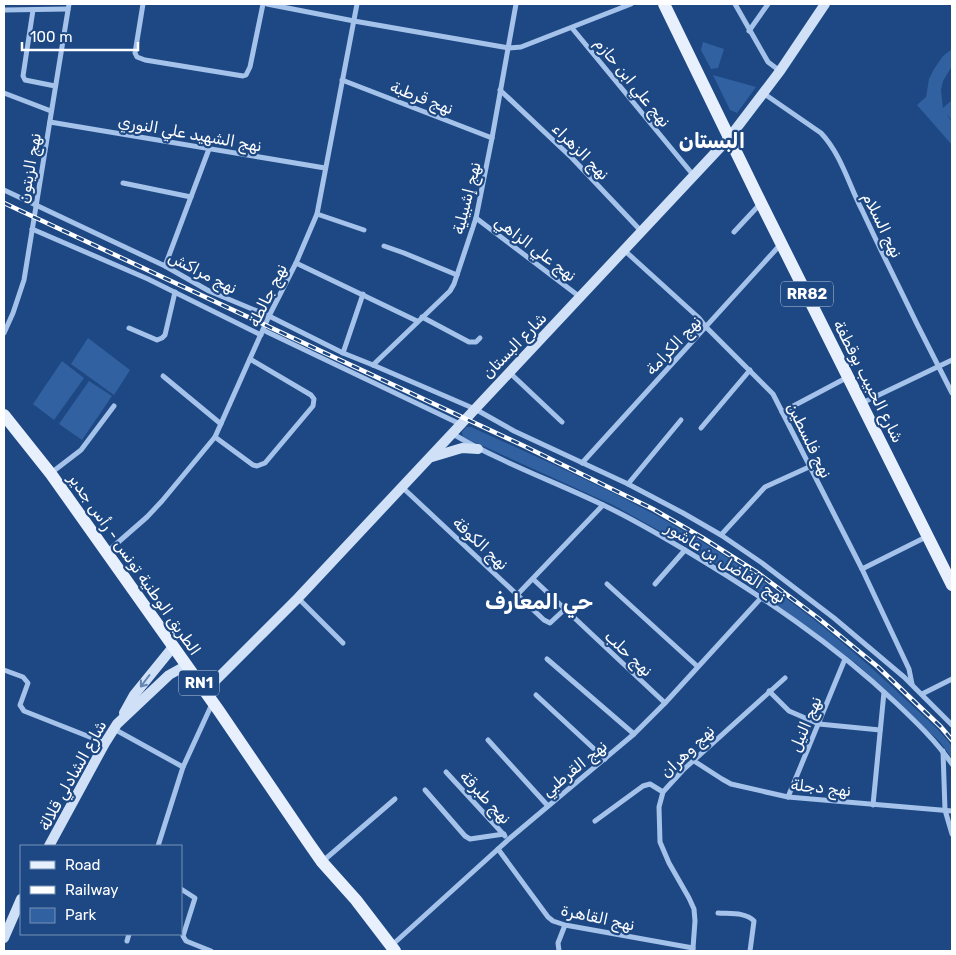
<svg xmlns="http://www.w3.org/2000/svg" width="956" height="955" viewBox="0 0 956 955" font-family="Rubik,'Noto Sans Arabic',sans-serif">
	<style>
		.green { fill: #3161a1 }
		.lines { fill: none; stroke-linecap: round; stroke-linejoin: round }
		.street { stroke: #a4c2ea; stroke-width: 5 }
		.secondary { stroke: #cfe0f7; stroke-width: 10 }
		.primary { stroke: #e8f0fe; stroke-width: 12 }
		.rail-casing { stroke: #fff; stroke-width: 4.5 }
		.rail { stroke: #1d4883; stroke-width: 2.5; stroke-dasharray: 8; stroke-linecap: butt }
		.oneway { stroke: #6485b1 }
		.labels { text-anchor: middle; stroke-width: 4.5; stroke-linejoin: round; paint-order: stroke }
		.shield { fill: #1d4883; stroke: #bbc8da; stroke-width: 1 }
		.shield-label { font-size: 15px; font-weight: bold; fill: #fff }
		.street-label { font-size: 16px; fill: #fff; stroke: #1d4883 }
		.district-label { font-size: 21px; font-weight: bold; fill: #fff; stroke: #1d4883 }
	</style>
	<rect width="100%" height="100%" fill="#1d4883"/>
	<g class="green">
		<polygon points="703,42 724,49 718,68 711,69 701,50"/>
		<polygon points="952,49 952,66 943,81 941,90 943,108 952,100 952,120 946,114 952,122 952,145 917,105 926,97 929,79 934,69 943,56"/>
		<polygon points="713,75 756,87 737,113 730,110"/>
		<polygon points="88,338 130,370 114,395 71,364"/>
		<polygon points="62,361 84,378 54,420 33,404"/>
		<polygon points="89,381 112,396 82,440 59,424"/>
		<path d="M466,427H471C539,458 609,488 675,526C758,573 835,632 904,698C915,708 946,735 952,747C953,750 952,755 952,758L940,742L857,664L758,591L701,554L613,505L463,437L462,432Z"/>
	</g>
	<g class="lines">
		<g class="street">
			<polyline points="143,4 135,53 137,57 145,60 243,76 246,75 250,67 263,4"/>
			<polyline points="267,4 354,21 509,48 521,47 631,4"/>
			<polyline points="735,4 768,62 780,71"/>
			<polyline points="4,10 68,9"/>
			<polyline points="33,10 23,76 25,80 55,86"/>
			<polyline points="572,28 694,176"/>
			<polyline points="749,31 768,4"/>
			<polyline points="342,80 492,138"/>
			<polyline points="500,90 572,158 642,232"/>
			<polyline points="4,93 51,111"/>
			<path d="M763,93L821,133C841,154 849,185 862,210C891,272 921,333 952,393"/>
			<polyline points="50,122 325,168"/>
			<polyline points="123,183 191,197"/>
			<polyline points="4,190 165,266 209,291 269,316 343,353 373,365 475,409 514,431 628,484 683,513 721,535 762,563 834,618 904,677 952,725"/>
			<polyline points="317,214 364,230"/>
			<polyline points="476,218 580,297"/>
			<polyline points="32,229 148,279 261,335"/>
			<polyline points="734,232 761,203"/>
			<polyline points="384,246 404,253 457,275"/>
			<polyline points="624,250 699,318 706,327 773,394 862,569 909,669 912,684"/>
			<polyline points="296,263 417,321"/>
			<polyline points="165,266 209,149"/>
			<polyline points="422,317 469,342 476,342 480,338"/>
			<polyline points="129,328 157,340 162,338 165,335 175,292"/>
			<polyline points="263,330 460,424"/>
			<polyline points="4,333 13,313 24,280 69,4"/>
			<polyline points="343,353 363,294"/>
			<polyline points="373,365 450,291 454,284 476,218 492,138 516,4"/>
			<polyline points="509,372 562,422"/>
			<polyline points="163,376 221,424"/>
			<polyline points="862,403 952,360"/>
			<polyline points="782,412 848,377"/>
			<polyline points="701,428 750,370"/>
			<path d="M453,434C500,462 553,481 603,505C631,518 658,534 685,550C760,595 833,643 896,703C916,722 936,741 952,764"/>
			<polyline points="215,437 253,465 257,466 265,463 313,406 314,399 311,395 250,359"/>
			<polyline points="582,463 780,245"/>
			<polyline points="51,473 81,450 114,406"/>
			<polyline points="628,484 681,420"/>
			<polyline points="402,487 544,620 550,623 565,609"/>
			<polyline points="721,535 765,487 809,467"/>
			<polyline points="107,552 147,517 162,501 215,437 269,316 296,263 317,214 357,4"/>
			<polyline points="862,569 926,537"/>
			<polyline points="533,579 665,703"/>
			<polyline points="607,584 697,666"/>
			<polyline points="655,584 685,550"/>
			<polyline points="517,595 603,505"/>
			<polyline points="298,598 343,643"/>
			<polyline points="547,659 634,734"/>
			<polyline points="4,670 23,677 28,683 20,705 24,711 105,743"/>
			<polyline points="769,691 789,711 819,724 880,730"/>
			<polyline points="922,694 952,679"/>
			<polyline points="536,695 605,759"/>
			<polyline points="114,729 183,767"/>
			<polyline points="488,740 548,806"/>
			<polyline points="943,751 945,810 952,834"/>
			<polyline points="694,761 722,779 731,784 788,797 952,811"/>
			<polyline points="446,772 505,836"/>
			<polyline points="425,790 465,836 470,839 504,834"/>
			<polyline points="788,797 845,659"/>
			<polyline points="873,805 884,692"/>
			<polyline points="595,821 643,786 650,784 663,792"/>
			<polyline points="158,846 183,767 212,704"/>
			<polyline points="498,849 548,917 553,921 565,925 693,948 693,951"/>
			<polyline points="323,861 395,799"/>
			<polyline points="181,889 195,898 183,936 186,941 211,951"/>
			<path d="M718,913C729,914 746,912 754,921L750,951"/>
			<polyline points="127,941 129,934"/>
			<polyline points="391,946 509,839 634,734 665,703 761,598"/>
			<polyline points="693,948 695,921 694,909 689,898 669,863 660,842 659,807 663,792 683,770 785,678"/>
			<polyline points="559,951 558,943 565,925"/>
		</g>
		<g class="secondary">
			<polyline points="432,457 462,448 478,449"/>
			<polyline points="205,691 298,598 729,138 780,71 825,4"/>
			<polyline points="124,713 134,695 173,647"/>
			<polyline points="49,846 105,743 117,724 169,675 187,665"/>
			<polyline points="4,938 21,899"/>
		</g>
		<g class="primary">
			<polyline points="664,4 761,203 952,585"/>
			<polyline points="4,415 51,474 219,711 308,842 322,862 356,900 395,951"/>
		</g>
		<g class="rail-casing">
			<polyline id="rail" points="4,203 524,446 653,509 703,538 758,573 818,618 878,667 941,727 952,740"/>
		</g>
		<use href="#rail" class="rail"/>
	</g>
	<defs><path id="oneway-shaft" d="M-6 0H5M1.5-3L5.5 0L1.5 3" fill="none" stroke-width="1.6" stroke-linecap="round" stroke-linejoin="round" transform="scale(1.25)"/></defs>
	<use class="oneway" href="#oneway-shaft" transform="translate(145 681) rotate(127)"/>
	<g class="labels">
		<g class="shield">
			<rect x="781" y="281.5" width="52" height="25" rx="4"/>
			<rect x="179" y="670.5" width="40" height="25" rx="4"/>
		</g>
		<g class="shield-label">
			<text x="807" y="299">RR82</text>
			<text x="199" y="688">RN1</text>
		</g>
		<g class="street-label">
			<text transform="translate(633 82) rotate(51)" y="6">نهج علي ابن حازم</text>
			<text transform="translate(422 97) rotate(21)" y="6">نهج قرطبة</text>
			<text transform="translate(190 133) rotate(10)" y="6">نهج الشهيد علي النوري</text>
			<text transform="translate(581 151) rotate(45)" y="6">نهج الزهراء</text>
			<text transform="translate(29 168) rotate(-80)" y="6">نهج الزيتون</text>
			<text transform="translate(466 198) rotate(-76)" y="6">نهج إشبيلية</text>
			<text transform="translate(883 225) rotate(64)" y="6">نهج السلام</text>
			<text transform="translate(536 248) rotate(37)" y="6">نهج علي الزاهي</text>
			<text transform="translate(203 272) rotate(27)" y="6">نهج مراكش</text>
			<text transform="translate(267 295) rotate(-64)" y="6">نهج جالطة</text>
			<text transform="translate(514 345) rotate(-46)" y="6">شارع البستان</text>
			<text transform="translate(673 345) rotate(-47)" y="6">نهج الكرامة</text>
			<text transform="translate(869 381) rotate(63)" y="6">شارع الحبيب بوقطفة</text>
			<text transform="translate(810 440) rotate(64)" y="6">نهج فلسطين</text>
			<text transform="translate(481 543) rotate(43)" y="6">نهج الكوفة</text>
			<text transform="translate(726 562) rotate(32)" y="6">نهج الفاضل بن عاشور</text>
			<text transform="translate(135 564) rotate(55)" y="6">الطريق الوطنية تونس - رأس جدير</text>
			<text transform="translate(629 653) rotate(43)" y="6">نهج حلب</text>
			<text transform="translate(805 724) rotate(-67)" y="6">نهج النيل</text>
			<text transform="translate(687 751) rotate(-44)" y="6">نهج وهران</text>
			<text transform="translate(574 768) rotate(-39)" y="6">نهج القرطبي</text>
			<text transform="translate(72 775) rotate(-61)" y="6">شارع الشادلي قلالة</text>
			<text transform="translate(821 787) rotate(6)" y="6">نهج دجلة</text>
			<text transform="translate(486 797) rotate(47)" y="6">نهج طبرقة</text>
			<text transform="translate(598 917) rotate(12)" y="6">نهج القاهرة</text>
		</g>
		<g class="district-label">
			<text x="712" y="148">البستان</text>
			<text x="539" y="609">حي المعارف</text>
		</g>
	</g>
	<rect width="956" height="955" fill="none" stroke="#ffffff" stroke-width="10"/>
	<rect x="20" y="845" width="162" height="90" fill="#1d4883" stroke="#7791b5"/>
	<rect x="30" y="861" width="25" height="8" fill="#e8f0fe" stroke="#7791b5"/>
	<text x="65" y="870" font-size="15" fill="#ffffff">Road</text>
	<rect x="30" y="886" width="25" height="8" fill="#ffffff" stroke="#7791b5"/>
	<text x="65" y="895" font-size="15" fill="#ffffff">Railway</text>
	<rect x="30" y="908" width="25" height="15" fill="#3161a1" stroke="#7791b5"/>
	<text x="65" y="920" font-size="15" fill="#ffffff">Park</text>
	<path d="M22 42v8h116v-8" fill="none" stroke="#ffffff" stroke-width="2.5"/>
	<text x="30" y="42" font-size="15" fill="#ffffff" stroke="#1d4883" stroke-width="4" paint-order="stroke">100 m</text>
</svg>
